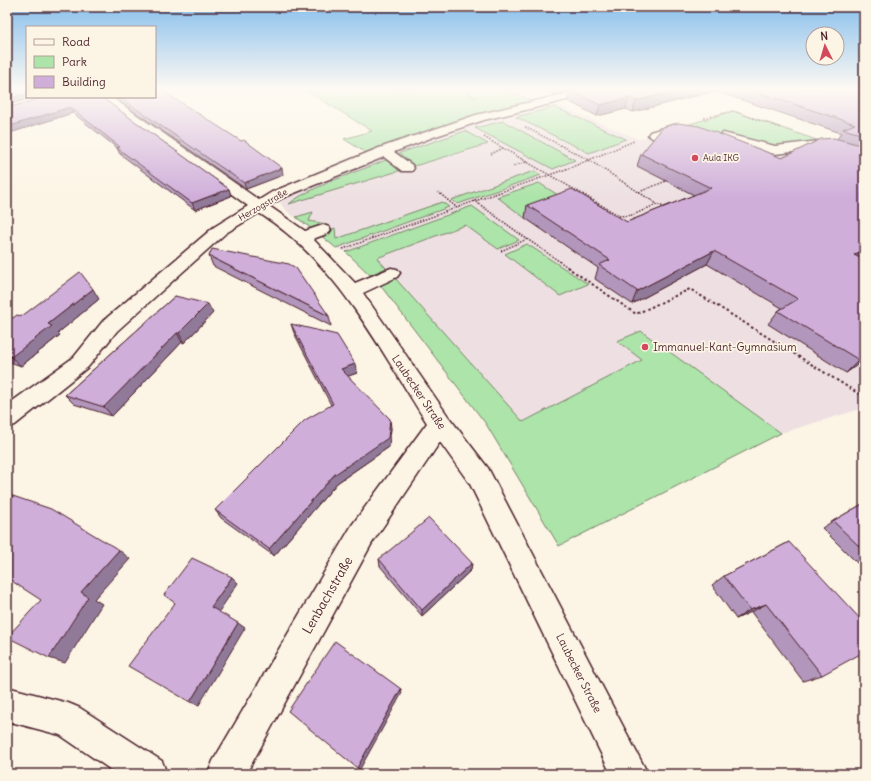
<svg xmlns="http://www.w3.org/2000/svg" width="871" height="781" viewBox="0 0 871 781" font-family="Delius,sans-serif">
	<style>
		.built { fill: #eee0e2 }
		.green { fill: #ace4a9; stroke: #7b826a }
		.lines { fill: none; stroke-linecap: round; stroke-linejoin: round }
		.minor-casing { stroke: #4a1f2b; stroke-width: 3 }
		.path-far1 { stroke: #4a1f2b; stroke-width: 1.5; stroke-dasharray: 1.5 1.5; stroke-linecap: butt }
		.path { stroke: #4a1f2b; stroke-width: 2; stroke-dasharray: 2.5 2.5; stroke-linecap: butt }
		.minor { fill: #fcf5e5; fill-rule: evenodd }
		.wall { fill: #b296bb; stroke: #4a1f2b }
		.shaded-wall { fill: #917a99; stroke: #4a1f2b }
		.building { fill: #cfaeda; stroke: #4a1f2b }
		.poi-dot { fill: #d1495b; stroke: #fcf5e5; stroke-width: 1.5 }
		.labels { text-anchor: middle; stroke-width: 3.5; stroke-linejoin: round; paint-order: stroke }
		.far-poi-label { font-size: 9px; fill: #4a1f2b; stroke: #fcf5e5; text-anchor: start }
		.far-street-label { font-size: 9px; fill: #4a1f2b; stroke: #fcf5e5 }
		.poi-label { font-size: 11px; fill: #4a1f2b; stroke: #fcf5e5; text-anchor: start }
		.street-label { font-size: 11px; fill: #4a1f2b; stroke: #fcf5e5 }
		.near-street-label { font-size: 13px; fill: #4a1f2b; stroke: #fcf5e5 }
	</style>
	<rect width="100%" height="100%" fill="#fcf5e5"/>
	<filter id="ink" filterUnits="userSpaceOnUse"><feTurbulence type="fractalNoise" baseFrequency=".025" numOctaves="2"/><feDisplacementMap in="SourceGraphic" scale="8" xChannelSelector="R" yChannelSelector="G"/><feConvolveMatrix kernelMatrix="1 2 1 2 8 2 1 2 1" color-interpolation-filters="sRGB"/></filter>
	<g filter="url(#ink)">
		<polygon class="built" points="538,104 555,104 639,139 733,111 864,155 864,408 781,433 559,546 486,424 380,285 346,252 336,248 289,213 282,206 277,195 429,134"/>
		<g class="green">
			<polygon points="304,89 505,89 538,104 480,117 371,156 344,139 372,131"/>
			<polygon points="554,107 626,139 589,153 516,117"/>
			<polygon points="733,111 828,144 791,149 673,129"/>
			<polygon points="503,121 575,160 553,169 475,128"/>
			<polygon points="465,131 488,144 411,167 394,155"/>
			<path d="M386,160L402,170L289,204C309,187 360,171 386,160Z"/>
			<polygon points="534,171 541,175 458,204 451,200"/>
			<polygon points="539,183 569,202 525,218 497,197"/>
			<polygon points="442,202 449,207 336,248 319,234 335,228 336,239"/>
			<polygon points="472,206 519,240 498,249 465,225 377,258 386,268 370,275 346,252"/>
			<polygon points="313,212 309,221 326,224 312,229 296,217"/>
			<polygon points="527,244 588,284 560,296 505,254"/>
			<polygon points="395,278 523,422 642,360 617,341 641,331 781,433 559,546 486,424 380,285"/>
		</g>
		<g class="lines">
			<g class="minor-casing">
				<g id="minor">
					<path d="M586,89H605L604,91L484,120L433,137L394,152L412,165L414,168L412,171H402L384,157L282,198L269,206L305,231L323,225L329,227L331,230L329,233L313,239L355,283L391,268L397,269L400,273L397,277L363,293L448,416L488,468L648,774H611L470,484L440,442L372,543L246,774H208L213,761L352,525L427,423C379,348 336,261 259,213L226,233L117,331L88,367L15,425L7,427V405L74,357L103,321L214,227L248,206L99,97H111L259,200L272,192L379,148L476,115Z"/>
					<polygon points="673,125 692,128 694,131 688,135 674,133 654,139 648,135 650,132"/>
					<polygon points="723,133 775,146 828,140 864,151 864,159 827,148 775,154 753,150 719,140 717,137"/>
					<polygon points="7,687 68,703 80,708 162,761 167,774 117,774 60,735 7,721"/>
				</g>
			</g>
			<g class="path-far1">
				<polyline points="464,89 476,99"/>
				<polyline points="704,118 733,111 781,128"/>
				<polyline points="525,127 589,160 657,204"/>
				<polyline points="484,137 620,216 633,215 657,204 666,208"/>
				<polyline points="491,154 503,148"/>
				<polyline points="513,166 526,162"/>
				<polyline points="438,192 456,207"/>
				<polyline points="639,192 666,181"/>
				<polyline points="527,239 569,268"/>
				<polyline points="343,249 475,201"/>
				<polyline points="501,251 527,239 475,201 572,167 634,141"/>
			</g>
			<polyline class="path" points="567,267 636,314 690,289 864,397"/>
			<use href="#minor" class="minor"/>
		</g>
		<g class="wall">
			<polygon points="535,89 864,89 864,256 861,258 864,260 864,360 846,373 768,324 778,311 782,308 707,264 632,304 595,279 598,268 525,218 527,205 627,222 694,195 637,166 641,154 782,158 837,139 841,133 715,91 633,112 626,109 597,116 568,101 570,91 555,95 544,90 540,91"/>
			<polygon points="101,97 229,189 231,196 195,210 120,154 117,148 73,113 7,108"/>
			<polygon points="114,97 155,97 283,175 246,189"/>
			<polygon points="209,256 329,316 331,326 213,266"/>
			<polygon points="175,296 213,313 184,343 182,342 112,416 74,404 65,395"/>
			<polygon points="99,299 58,333 60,335 21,366 7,361 7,322 22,316"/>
			<polygon points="291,324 357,373 348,376 391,428 389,447 337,483 274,556 221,518 215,510 331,405 294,333"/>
			<polygon points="864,503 864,562 858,564 822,528 833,521"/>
			<polygon points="789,542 822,675 803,681 751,612 736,619 712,585 724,576"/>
			<polygon points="379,559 472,563 471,570 422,616 380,566"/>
		</g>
		<g class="shaded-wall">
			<polygon points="540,89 544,89 544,90 540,91"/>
			<polygon points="556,89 579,89 570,90 570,91 555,95"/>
			<polygon points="683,89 716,89 715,91 633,112 636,101"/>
			<polygon points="27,93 27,97 36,97 7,105 7,99"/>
			<polygon points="629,98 626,109 597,116 600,105"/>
			<polygon points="70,107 73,113 7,134 7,127"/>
			<polygon points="282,168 283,175 246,189 244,183"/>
			<polygon points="229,189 231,196 195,210 192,203"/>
			<polygon points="864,249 864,256 844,268 854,255"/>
			<polygon points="714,251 707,264 632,304 637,291"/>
			<polygon points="93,289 99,299 58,333 60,335 21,366 11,357 48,324"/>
			<polygon points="208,304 213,313 184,343 179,333"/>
			<polygon points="177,333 182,342 112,416 104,407"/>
			<polygon points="864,356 864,360 846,373 859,360"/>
			<polygon points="355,364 357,373 343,378 341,369"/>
			<polygon points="390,419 391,428 389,447 337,483 274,556 269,549 334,475"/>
			<polygon points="119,550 130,559 94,599 102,604 65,663 49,658 81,592"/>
			<polygon points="472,563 471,570 422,616 422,610"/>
			<polygon points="232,577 238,583 218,613 211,607"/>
			<polygon points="766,604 751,612 736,619 750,610"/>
			<polygon points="238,623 245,628 199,705 190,702"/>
			<polygon points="401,689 402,693 360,769 357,768"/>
		</g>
		<g class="building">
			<polygon points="7,89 27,89 27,93 7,99"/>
			<polygon points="155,89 160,89 241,141 244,140 282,168 244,183 119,97 155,97"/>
			<polygon points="576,89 683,89 636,101 629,98 600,105 570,90"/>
			<polygon points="747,89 864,89 864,135 843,129 855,124"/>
			<polygon points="46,97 101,97 229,189 192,203 117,148 120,147 70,107 7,127 7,108"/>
			<polygon points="678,123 699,126 782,158 821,139 834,138 864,146 864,249 854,255 864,260 864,356 859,360 778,311 798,299 714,251 637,291 599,265 610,260 527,205 572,189 627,222 711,188 641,154 663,127"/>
			<polygon points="212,249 289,264 296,268 329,316 209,256"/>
			<polygon points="80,272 93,289 48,324 52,326 11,357 7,355 7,322 17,315 22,316"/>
			<polygon points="175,296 208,304 179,333 177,333 104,407 65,395"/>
			<polygon points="291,324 337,335 355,364 341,369 390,419 388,438 334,475 269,549 215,510 305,420 333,404"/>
			<polygon points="7,494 51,509 119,550 81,592 88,597 49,658 7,637 41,600 7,578"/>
			<polygon points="864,503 864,551 833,521"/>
			<polygon points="429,518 472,563 422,610 379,559"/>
			<polygon points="789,542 864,623 864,652 822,675 766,604 750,610 724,576"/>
			<polygon points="192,558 232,577 211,607 238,623 190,702 128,666 175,603 164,595"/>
			<polygon points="335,641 401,689 357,768 288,711"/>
		</g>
	</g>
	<linearGradient id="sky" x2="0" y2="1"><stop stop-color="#87beed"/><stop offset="0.45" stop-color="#fefaf3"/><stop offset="1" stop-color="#fefaf3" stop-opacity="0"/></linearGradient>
	<rect width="871" height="198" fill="url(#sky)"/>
	<g class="poi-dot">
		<circle cx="695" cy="158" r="4"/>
		<circle cx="645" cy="347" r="4"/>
	</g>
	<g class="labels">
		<g class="far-poi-label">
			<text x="703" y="161">Aula IKG</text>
		</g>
		<g class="far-street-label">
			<text transform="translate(263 205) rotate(-30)" y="3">Herzogstraße</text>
		</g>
		<g class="poi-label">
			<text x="653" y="351">Immanuel-Kant-Gymnasium</text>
		</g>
		<g class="street-label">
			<text transform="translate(419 392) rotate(56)" y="4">Laubecker Straße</text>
			<text transform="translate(579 673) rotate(63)" y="4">Laubecker Straße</text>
		</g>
		<g class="near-street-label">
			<text transform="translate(327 595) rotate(-60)" y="5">Lenbachstraße</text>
		</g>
	</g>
	<rect width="871" height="781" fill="none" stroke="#fcf5e5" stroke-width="24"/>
	<rect x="12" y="12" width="847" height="757" fill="none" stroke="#4a1f2b" stroke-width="1.5" filter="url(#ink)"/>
	<rect x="26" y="26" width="130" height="72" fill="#fcf5e5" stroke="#b59f9b"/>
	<rect x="34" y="39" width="20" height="6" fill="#fcf5e5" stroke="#b59f9b"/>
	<text x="62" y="46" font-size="12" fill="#4a1f2b">Road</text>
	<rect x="34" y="56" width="20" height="12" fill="#ace4a9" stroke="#b59f9b"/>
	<text x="62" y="66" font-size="12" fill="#4a1f2b">Park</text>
	<rect x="34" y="76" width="20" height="12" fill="#cfaeda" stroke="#b59f9b"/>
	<text x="62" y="86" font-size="12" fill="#4a1f2b">Building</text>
	<g transform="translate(825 46) rotate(355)"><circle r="19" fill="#fcf5e5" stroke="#b59f9b"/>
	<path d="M0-3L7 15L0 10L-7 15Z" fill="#d1495b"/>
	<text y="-6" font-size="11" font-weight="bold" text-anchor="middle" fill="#4a1f2b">N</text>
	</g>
</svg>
